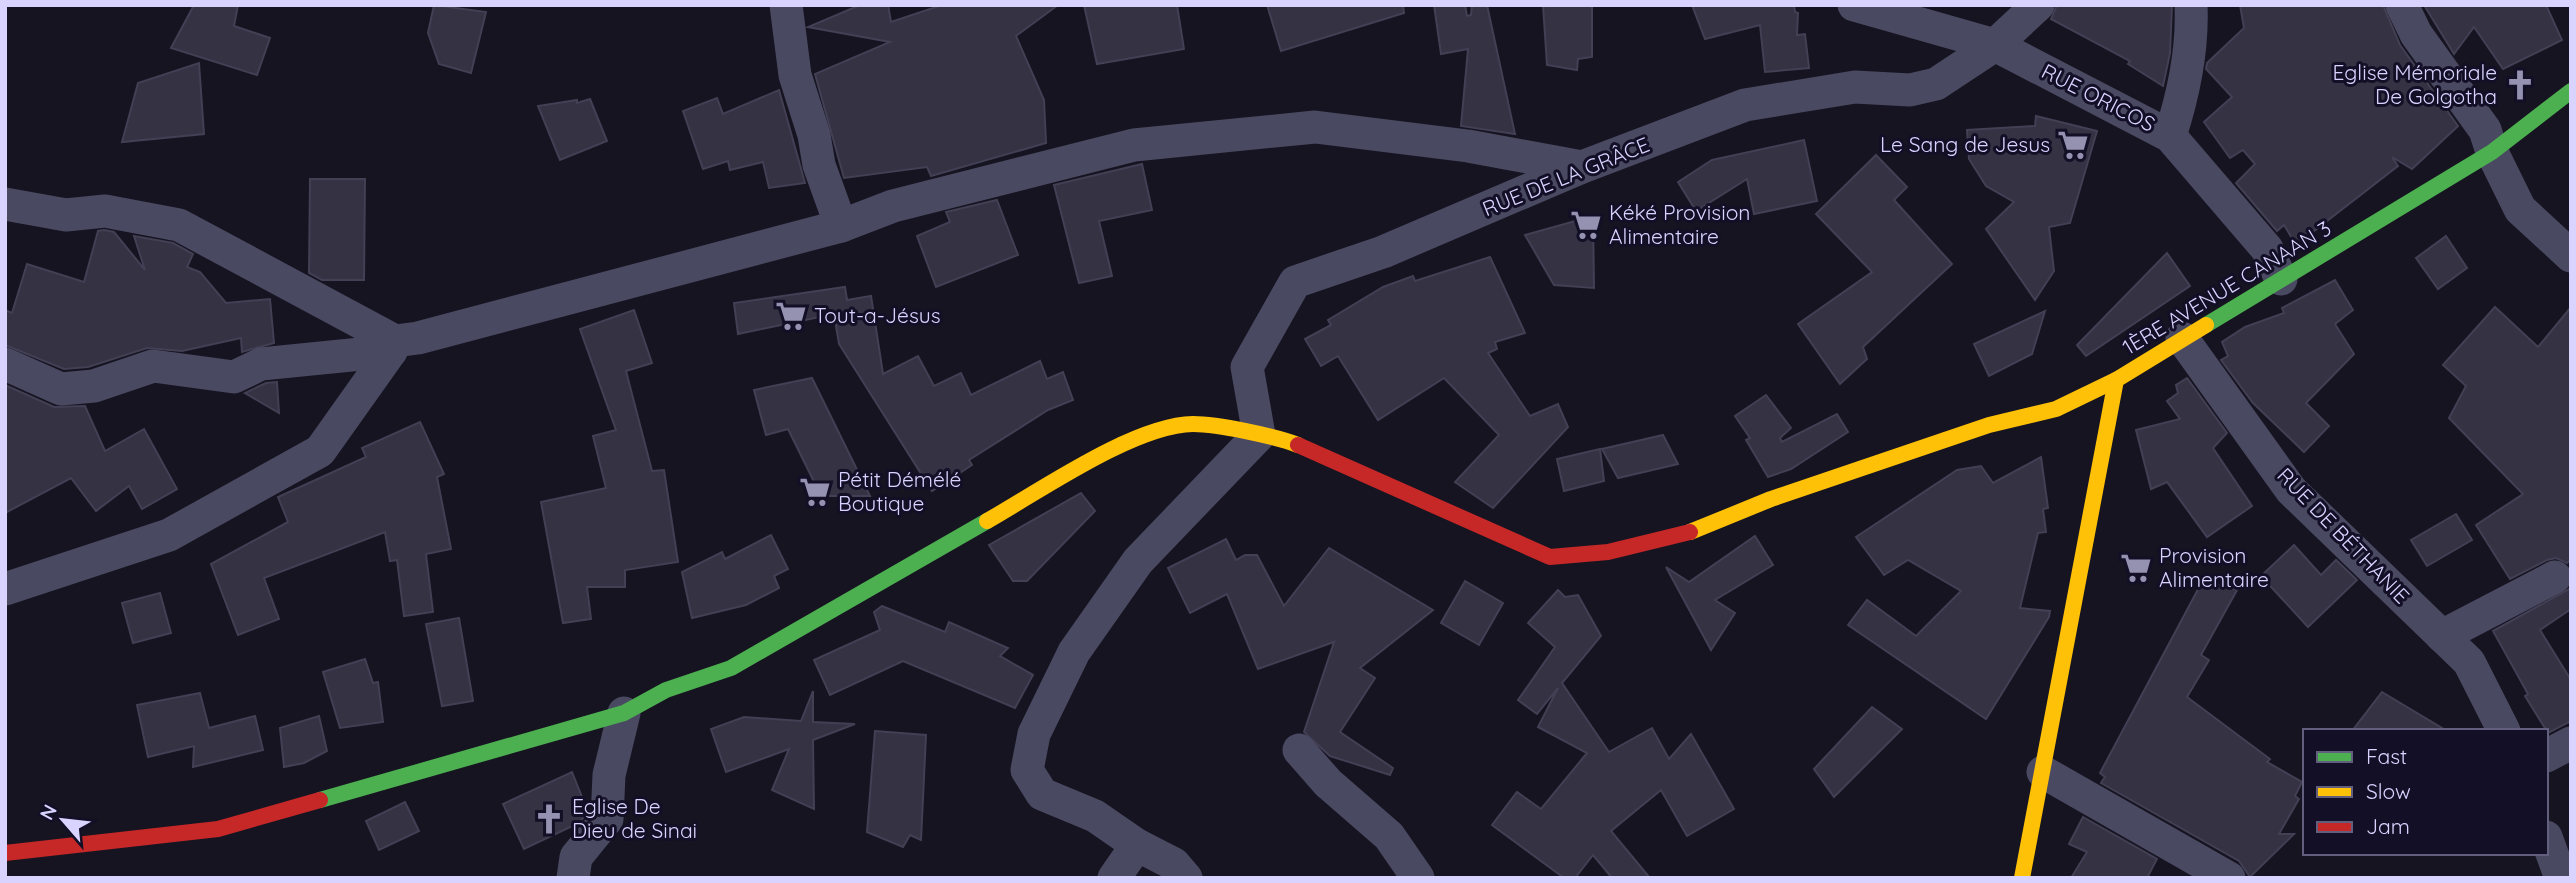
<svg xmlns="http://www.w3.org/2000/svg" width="2576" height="883" viewBox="0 0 2576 883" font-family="Quicksand,sans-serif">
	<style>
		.building { fill: #343243; stroke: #433f54; stroke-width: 2 }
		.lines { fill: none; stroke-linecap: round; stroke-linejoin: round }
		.street { stroke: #4a4962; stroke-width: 33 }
		.fast { stroke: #4caf50; stroke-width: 16 }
		.slow { stroke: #ffc107; stroke-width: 16 }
		.jam { stroke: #c62828; stroke-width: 16 }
		.labels { text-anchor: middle; stroke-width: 6; stroke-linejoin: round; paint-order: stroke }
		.poi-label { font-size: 21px; fill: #d9d4ff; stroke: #130f26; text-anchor: start }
		.street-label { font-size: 21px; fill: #d9d4ff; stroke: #130f26 }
	</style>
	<rect width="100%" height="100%" fill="#161421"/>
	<g class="building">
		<polygon points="194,5 238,5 234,26 270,38 257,75 171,48"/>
		<polygon points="434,5 486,12 471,73 439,64 428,33"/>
		<polygon points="860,5 888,5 891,22 942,5 1058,5 1016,36 1044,100 1046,143 931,176 927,167 844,178 815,74 890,42 808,27"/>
		<polygon points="1084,5 1177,5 1184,49 1097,64"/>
		<polygon points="1267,5 1403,5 1404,13 1281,51"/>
		<polygon points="1434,5 1465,5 1467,16 1471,15 1472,5 1487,5 1515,134 1461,126 1468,49 1441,54"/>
		<polygon points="1543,5 1592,5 1592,57 1578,59 1577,70 1547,65"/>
		<polygon points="1692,5 1794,5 1795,12 1798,13 1797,35 1805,34 1809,68 1765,72 1760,25 1705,39"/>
		<polygon points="2057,5 2172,5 2170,53 2163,86 2128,64 2130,61 2051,19"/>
		<polygon points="2240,5 2383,5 2400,45 2458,126 2412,169 2392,157 2398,166 2296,245 2284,225 2277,231 2236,183 2255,164 2243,150 2230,158 2204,122 2232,97 2206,69 2207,63 2244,28"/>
		<polygon points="2424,5 2546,5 2562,40 2503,69 2474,27 2454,54"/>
		<polygon points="199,63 204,134 122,142 138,83"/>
		<polygon points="779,90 805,183 769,188 763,162 730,170 728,161 703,169 683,111 717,98 723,114"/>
		<polygon points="590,99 607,141 560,160 538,106 577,100 577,103"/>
		<polygon points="2036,116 2097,131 2070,223 2049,227 2054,271 2035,300 1986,229 2014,202 1986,186 1969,159 1967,130 2035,126"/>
		<polygon points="1804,140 1817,201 1754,214 1747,179 1696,211 1678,182 1712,160"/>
		<polygon points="1876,155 1907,187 1894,200 1952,264 1863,347 1867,359 1840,384 1798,324 1872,272 1816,214"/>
		<polygon points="1142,164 1152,210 1099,221 1112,276 1079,283 1054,185"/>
		<polygon points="310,179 365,179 364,280 322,280 309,273"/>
		<polygon points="997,200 1018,255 936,287 917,236 950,222 946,212"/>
		<polygon points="1593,216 1594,288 1554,285 1525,235"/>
		<polygon points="104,230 114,232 145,270 134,236 173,243 193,254 187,267 200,272 226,303 270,299 274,343 242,352 241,338 182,351 147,348 88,367 64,369 5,345 5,310 12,313 27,264 84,282 98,231"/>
		<polygon points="2446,236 2467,268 2438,289 2416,258"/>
		<polygon points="2167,253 2190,286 2086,356 2077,345"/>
		<polygon points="1490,257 1525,333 1495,342 1497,349 1488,353 1530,416 1558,404 1568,427 1493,508 1455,482 1499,435 1444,378 1378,420 1338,356 1321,366 1305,339 1331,325 1328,320 1383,287 1413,276 1415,281"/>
		<polygon points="2335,280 2353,310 2335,324 2354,354 2306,403 2329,426 2304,452 2253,403 2221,360 2228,356 2222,342 2245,327 2284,313 2282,308"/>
		<polygon points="845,287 847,300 871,296 883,374 918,356 934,386 961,373 971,395 1040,361 1047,379 1063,372 1073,400 1048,410 969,460 972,465 932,491 839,344 834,314 738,334 734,303"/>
		<polygon points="2495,307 2538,347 2571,307 2571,559 2567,563 2556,558 2547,560 2510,579 2476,525 2523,494 2449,418 2466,386 2443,365"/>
		<polygon points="634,310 652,363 626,371 652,471 664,470 678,562 625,570 625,587 587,587 591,619 563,623 541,502 606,488 593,436 616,430 580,329"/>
		<polygon points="2045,311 2032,354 1989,376 1974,344"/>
		<polygon points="812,378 870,496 821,496 788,429 766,435 754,390"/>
		<polygon points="2187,378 2227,433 2213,448 2252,506 2207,537 2167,482 2151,489 2136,430 2180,419 2167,401 2178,393 2176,385"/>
		<polygon points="277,382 279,413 245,393 266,383"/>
		<polygon points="5,385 54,407 85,406 105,451 144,429 177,489 142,509 129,486 96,511 71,478 5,513"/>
		<polygon points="1766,395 1791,428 1780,438 1782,442 1837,414 1848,432 1791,469 1768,477 1746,440 1750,438 1735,416"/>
		<polygon points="420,422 444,474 437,477 451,549 426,554 433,612 404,616 397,560 390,561 385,532 264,578 279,619 238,635 211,564 288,522 278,497 366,457 362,448"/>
		<polygon points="1663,435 1678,464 1618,478 1602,449"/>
		<polygon points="1600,449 1604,481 1564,491 1557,459"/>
		<polygon points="2041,457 2048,508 2043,509 2046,532 2038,533 2020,608 2050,611 2049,617 1986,719 1848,625 1867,600 1916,636 1961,591 1908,560 1884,575 1856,537 1957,470 1981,466 1993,483"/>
		<polygon points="1081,493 1095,511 1027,581 1013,581 989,545"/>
		<polygon points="2456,514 2472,540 2427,566 2411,540"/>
		<polygon points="771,535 788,569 774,576 779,588 746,605 692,618 682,572 722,552 725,559"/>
		<polygon points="1755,536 1773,565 1715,600 1735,613 1711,650 1666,567 1689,582"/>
		<polygon points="1226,539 1236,560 1245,555 1257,555 1284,606 1329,548 1433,610 1360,668 1375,678 1340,732 1393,768 1390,775 1330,756 1304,732 1334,642 1258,669 1227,594 1190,613 1168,568"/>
		<polygon points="2294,545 2321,575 2336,560 2357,580 2308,627 2261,576"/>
		<polygon points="2203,580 2237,590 2201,655 2209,660 2187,697 2270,759 2267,762 2302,782 2295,796 2299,799 2279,834 2294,834 2250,877 2239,861 2101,783 2105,777 2100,773"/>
		<polygon points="1465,581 1503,603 1479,645 1441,623"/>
		<polygon points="2571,588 2571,609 2540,630 2571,680 2571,721 2548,733 2525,696 2528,694 2493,631"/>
		<polygon points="1558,590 1565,597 1578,595 1601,636 1562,683 1609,752 1652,728 1669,759 1691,734 1734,809 1687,836 1661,790 1611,831 1650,878 1612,878 1593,855 1575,878 1564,878 1492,825 1517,792 1541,809 1587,753 1538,727 1558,688 1537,714 1518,700 1555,647 1528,623"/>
		<polygon points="160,593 171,633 133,643 122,603"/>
		<polygon points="882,606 945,632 949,622 1008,648 1000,656 1033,675 1015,708 903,661 830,695 814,660 880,630 874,612"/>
		<polygon points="459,618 473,701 442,706 426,624"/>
		<polygon points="365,659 373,683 378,682 383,722 340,728 323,672"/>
		<polygon points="813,691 813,722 855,724 813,740 814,809 772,790 789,749 726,772 711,729 744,717 801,721"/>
		<polygon points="2382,692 2447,731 2352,731"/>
		<polygon points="200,693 209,728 255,716 263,750 193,767 194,746 148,757 137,705"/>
		<polygon points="1872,707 1902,729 1834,797 1814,769"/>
		<polygon points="319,716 327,751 304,763 284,767 280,728"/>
		<polygon points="875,731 926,735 921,840 910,835 903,847 867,832"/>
		<polygon points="572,772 588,812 579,823 524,849 503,804"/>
		<polygon points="405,802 419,831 379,850 366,821"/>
		<polygon points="2083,817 2157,859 2147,878 2071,878 2087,852 2069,844"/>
	</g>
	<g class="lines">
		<g class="street">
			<polyline points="786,5 795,75 814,135 819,165 841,226"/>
			<polyline points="1854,5 1995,45 2170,136 2267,249 2281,279"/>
			<polyline points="2402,5 2416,34 2485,130 2492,152 2520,209 2571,256"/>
			<path d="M2170,136C2184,93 2193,50 2191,5"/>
			<polyline points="5,204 66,215 105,211 179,225 395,341"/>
			<polyline points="2182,338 2291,490 2469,662 2504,731"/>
			<polyline points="5,364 61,389 94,386 153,366 234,377 261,364 391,351"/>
			<polyline points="5,589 169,535 320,451 391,351 395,341 418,338 841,226 893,206 1134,145 1315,127 1468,146 1582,167"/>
			<polyline points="2442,636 2555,577"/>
			<polyline points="1299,750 1328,783 1389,836 1418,878"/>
			<polyline points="2546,756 2571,743"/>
			<polyline points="2043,772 2229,878"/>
			<polyline points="2546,837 2561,878"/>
			<polyline points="573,878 576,857 607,819 609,775 624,713"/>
			<polyline points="1114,878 1137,845"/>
			<polyline points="1186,878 1174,864 1137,845 1095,816 1042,794 1027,770 1034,734 1074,652 1138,561 1259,435 1247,367 1295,282 1383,252 1582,167 1745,105 1855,87 1910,90 1936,84 1995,45 2038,5"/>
		</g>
		<g class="fast">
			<polyline points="2206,325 2492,152 2571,91"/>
			<polyline points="320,800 624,713 666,690 731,668 987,521"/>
		</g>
		<g class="slow">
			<path d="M987,521C1040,491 1134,425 1193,424C1218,424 1274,436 1298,445"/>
			<polyline points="1690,532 1771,499 1989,425 2056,409 2116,380"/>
			<polyline points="2022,878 2116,380 2206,325"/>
		</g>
		<g class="jam">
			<polyline points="1298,445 1550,557 1608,552 1690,532"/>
			<polyline points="5,853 218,829 320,800"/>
		</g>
	</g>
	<defs>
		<g id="church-bare" transform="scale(2.415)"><path d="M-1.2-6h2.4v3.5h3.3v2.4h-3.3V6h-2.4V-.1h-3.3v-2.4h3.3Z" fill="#9591b1" stroke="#130f26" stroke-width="2.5" paint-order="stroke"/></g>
		<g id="supermarket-bare" transform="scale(2.415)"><path d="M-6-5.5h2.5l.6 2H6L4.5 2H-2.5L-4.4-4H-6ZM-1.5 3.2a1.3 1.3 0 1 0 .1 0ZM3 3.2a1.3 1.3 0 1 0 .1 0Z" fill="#9591b1" stroke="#130f26" stroke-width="2.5" paint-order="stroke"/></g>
	</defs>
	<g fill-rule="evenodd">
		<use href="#church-bare" x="2520" y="85"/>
		<use href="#supermarket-bare" x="2073" y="145"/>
		<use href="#supermarket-bare" x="1586" y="225"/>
		<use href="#supermarket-bare" x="791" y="316"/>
		<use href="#supermarket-bare" x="815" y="492"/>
		<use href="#supermarket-bare" x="2136" y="568"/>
		<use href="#church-bare" x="549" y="819"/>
	</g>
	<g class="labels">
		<g class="poi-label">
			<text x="2497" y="80" text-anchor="end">Eglise Mémoriale<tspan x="2497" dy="24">De Golgotha</tspan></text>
			<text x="2050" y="152" text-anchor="end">Le Sang de Jesus</text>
			<text x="1609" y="220">Kéké Provision<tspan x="1609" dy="24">Alimentaire</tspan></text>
			<text x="814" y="323">Tout-a-Jésus</text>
			<text x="838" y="487">Pétit Démélé<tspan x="838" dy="24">Boutique</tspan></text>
			<text x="2159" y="563">Provision<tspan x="2159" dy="24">Alimentaire</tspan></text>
			<text x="572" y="814">Eglise De<tspan x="572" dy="24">Dieu de Sinai</tspan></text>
		</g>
		<g class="street-label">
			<text transform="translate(2098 98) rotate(27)" y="7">RUE ORICOS</text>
			<text transform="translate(1566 177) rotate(-22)" y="7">RUE DE LA GRÂCE</text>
			<text transform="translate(2227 288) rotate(-31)" y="7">1ÈRE AVENUE CANAAN 3</text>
			<text transform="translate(2343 536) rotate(46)" y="7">RUE DE BÉTHANIE</text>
		</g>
	</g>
	<rect width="2576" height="883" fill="none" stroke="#d9d4ff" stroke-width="14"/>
	<rect x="2303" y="729" width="245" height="126" fill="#130f26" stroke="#625e7d" stroke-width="2"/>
	<rect x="2317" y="752" width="35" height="10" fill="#4caf50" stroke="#625e7d" stroke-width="2"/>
	<text x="2366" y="764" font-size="21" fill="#d9d4ff">Fast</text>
	<rect x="2317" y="787" width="35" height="10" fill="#ffc107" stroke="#625e7d" stroke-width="2"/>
	<text x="2366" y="799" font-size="21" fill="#d9d4ff">Slow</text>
	<rect x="2317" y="822" width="35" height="10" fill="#c62828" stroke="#625e7d" stroke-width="2"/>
	<text x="2366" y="834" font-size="21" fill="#d9d4ff">Jam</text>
	<g transform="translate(63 820) rotate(298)" stroke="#130f26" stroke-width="5" paint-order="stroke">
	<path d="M0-5L12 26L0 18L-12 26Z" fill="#d9d4ff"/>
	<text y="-10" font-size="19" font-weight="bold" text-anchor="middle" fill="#d9d4ff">N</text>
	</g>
</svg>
